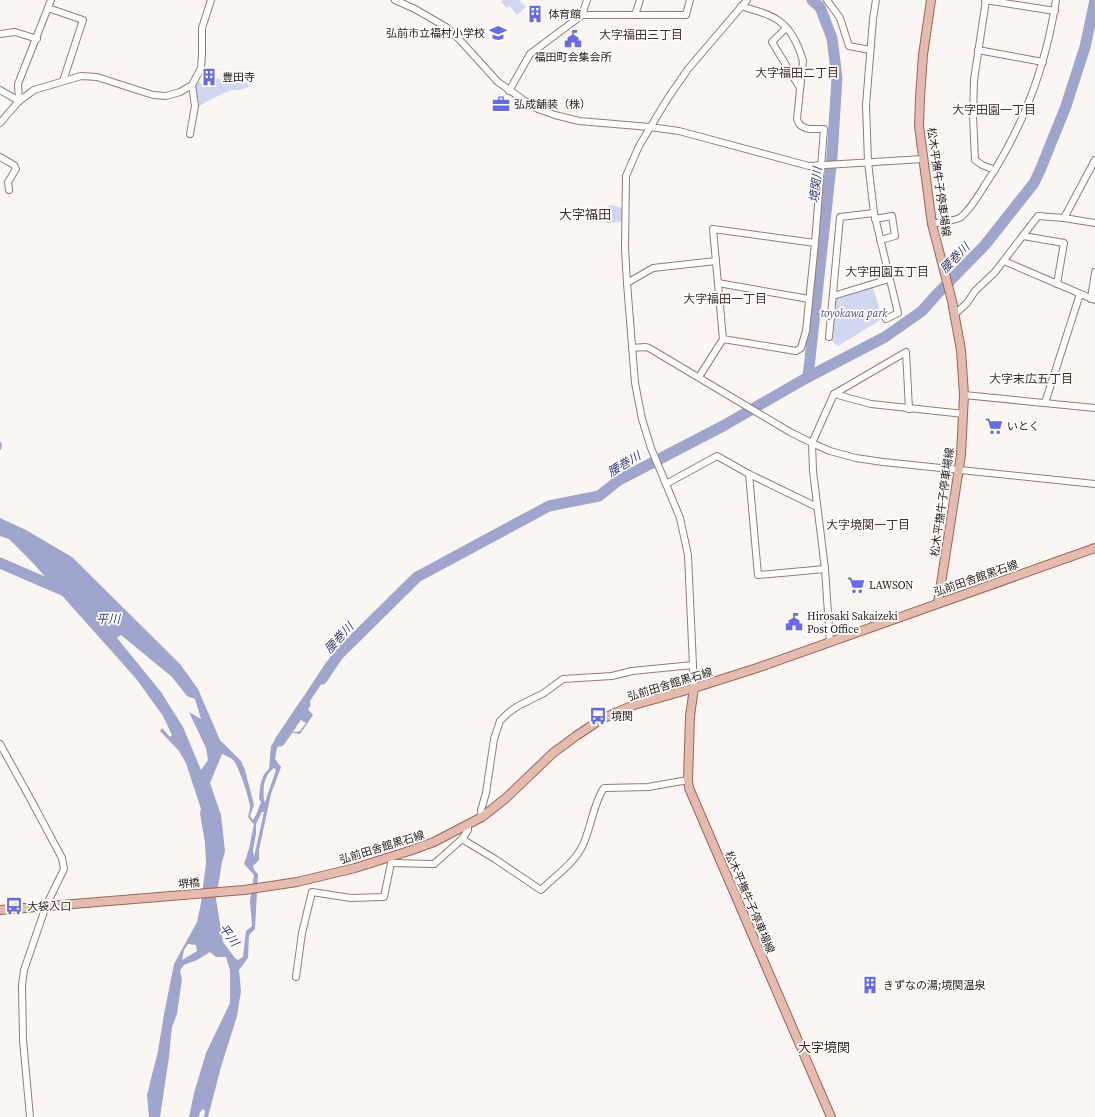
<svg xmlns="http://www.w3.org/2000/svg" width="1095" height="1117" viewBox="0 0 1095 1117" font-family="'Source Serif 4','Noto Sans JP',serif">
	<style>
		.green { fill: #d1d6f1 }
		.water { fill: #9fa5cc; fill-rule: evenodd }
		.lines { fill: none; stroke-linecap: round; stroke-linejoin: round }
		.stream { stroke: #9fa5cc; stroke-width: 2 }
		.river { stroke: #9fa5cc; stroke-width: 11 }
		.minor-casing { stroke: #947c74; stroke-width: 8 }
		.major-casing { stroke: #986758; stroke-width: 10 }
		.minor { stroke: #fff; stroke-width: 6 }
		.major { stroke: #e4bbae; stroke-width: 8 }
		.labels { text-anchor: middle; stroke-width: 3.5; stroke-linejoin: round; paint-order: stroke }
		.poi-label { font-size: 11px; fill: #2b211e; stroke: #fff; text-anchor: start }
		.street-label { font-size: 11px; fill: #2b211e; stroke: #fff }
		.park-label { font-size: 11px; font-style: italic; fill: #4c5187; stroke: #fff }
		.neighbourhood-label { font-size: 12px; fill: #422e27; stroke: #fff }
		.water-label { font-size: 12px; font-style: italic; fill: #3d4176; stroke: #fff }
		.quarter-label { font-size: 13px; fill: #422e27; stroke: #fff }
	</style>
	<rect width="100%" height="100%" fill="#fbf6f4"/>
	<g class="green">
		<polygon points="503,0 519,0 526,7 517,15 509,6 507,8 501,2"/>
		<polygon points="246,77 249,87 240,90 232,90 224,93 204,103 196,109 194,86 198,80 200,83 209,85 211,79 216,80 217,78 228,82"/>
		<polygon points="612,205 622,208 622,222 606,223 606,212 608,206"/>
		<polygon points="873,287 882,319 838,346 830,340 836,298"/>
	</g>
	<path class="water" d="M0,518L26,530L72,557L180,664L198,689L220,740L241,761L245,770L254,805L250,816L253,820L256,815L261,802L259,799C260,788 260,776 269,769L271,746L327,661L333,672L326,677L306,707L313,715L300,734L288,732L277,748L275,759L281,767L271,794L259,850V860L253,866L254,870L258,874L255,929L249,935L248,958L239,970L241,991L237,1016L221,1067L208,1117H204L205,1111L203,1109L200,1112L199,1117H189L194,1093L206,1053L230,1003V970L226,957H216L210,952L197,960L184,965L180,971L182,979L177,1014L172,1027L169,1057L160,1117H149L147,1095L158,1051L164,1014L174,964L197,922L201,903L206,863L205,843L200,813L201,809L186,763L179,751L160,731L162,728L170,737L172,735L163,716L137,680L115,655L32,562L9,539L0,536ZM121,635L172,677L187,696L195,699L201,719L189,712L206,748L208,760L201,770L183,727L161,692L117,638ZM295,715H300L301,720L306,723L300,731L295,732L289,731L288,726ZM222,754C226,756 230,757 233,760C238,764 250,800 250,807C249,817 245,815 254,824L249,849L244,864L254,875L250,901L252,926L246,931L243,957L238,960L235,958L223,942L216,899L222,862L225,851L221,815L210,783ZM274,768L276,770L265,802L264,800C263,789 263,776 274,768ZM262,812H264L254,857L253,850L256,834V824ZM188,944L196,945L197,951L182,960L184,950Z"/>
	<g class="lines">
		<polyline class="stream" points="0,443 1,444 0,449"/>
		<g class="river">
			<polyline points="808,377 832,157 837,78 832,38 820,7 812,0"/>
			<polyline points="0,563 67,592"/>
			<polyline points="322,679 338,655 417,577 549,506 599,496 619,480 723,426 808,377 885,337 922,311 938,293 985,245 1034,183 1041,168 1066,106 1085,47 1095,0"/>
			<polyline points="280,741 305,704"/>
		</g>
		<g class="minor-casing">
			<g id="minor">
				<polyline points="395,0 415,9 446,27 459,39 498,82 525,101 538,109 555,115 579,121 650,127 679,131 809,166 923,159"/>
				<polyline points="827,0 840,18 849,46 870,50"/>
				<polyline points="876,0 873,19 866,105 868,162 874,213 898,313 886,319"/>
				<polyline points="985,0 1055,11"/>
				<polyline points="986,0 974,80 973,115 975,160 982,165 995,170"/>
				<path d="M741,6C753,10 769,13 779,21C792,30 799,47 803,61L797,119C800,131 813,129 824,129L815,243"/>
				<polyline points="48,8 83,20 63,81"/>
				<polyline points="582,15 686,15 690,0"/>
				<polyline points="635,15 640,0"/>
				<polyline points="786,28 772,42 800,88"/>
				<polyline points="0,34 15,32 37,39"/>
				<polyline points="978,50 1043,62"/>
				<polyline points="0,90 19,101"/>
				<polyline points="509,91 530,54 582,15 587,0"/>
				<polyline points="19,101 18,84 51,0"/>
				<polyline points="0,123 19,101 34,90 81,76 97,77 153,95 166,96 180,92 192,85"/>
				<polyline points="190,134 195,106 192,85 201,68 202,54 202,28 211,0"/>
				<polyline points="0,157 14,165 16,169 8,182 9,190"/>
				<polyline points="1064,218 1095,160"/>
				<polyline points="875,219 892,216 895,236 880,240"/>
				<path d="M932,224C938,222 957,221 961,217C971,209 978,196 985,185C1022,130 1046,66 1056,0"/>
				<polyline points="1023,236 1064,243 1057,284"/>
				<polyline points="1004,261 1095,300"/>
				<polyline points="627,283 653,268 716,261"/>
				<polyline points="718,283 809,299"/>
				<polyline points="833,296 889,279"/>
				<polyline points="1091,299 1095,272"/>
				<polyline points="955,314 967,303 975,291 995,272 1038,216 1064,218 1095,223"/>
				<polyline points="829,337 840,217 874,213"/>
				<polyline points="632,348 645,347 649,348 790,432 812,443 830,451 856,458 883,462 1095,484"/>
				<polyline points="699,377 723,339 713,229 815,243 806,331 801,348 796,351 723,339"/>
				<polyline points="834,394 871,404 964,414"/>
				<polyline points="964,395 1095,408"/>
				<polyline points="1045,403 1080,294"/>
				<polyline points="749,474 758,575 825,569"/>
				<polyline points="666,484 717,456 749,474 817,507"/>
				<polyline points="830,643 825,569 813,471 812,443 834,394 906,352 909,409"/>
				<polyline points="694,688 688,555 680,518 651,448 642,419 635,383 627,283 625,248 626,176 639,146 668,98 688,69 747,0"/>
				<polyline points="0,744 31,800 62,858 64,869 46,906 24,970 22,985 23,1040 30,1117"/>
				<polyline points="482,817 481,810 486,793 494,739 500,721 508,713 518,706 544,693 563,679 612,676 632,671 693,665"/>
				<path d="M468,825V830L462,839L495,859L541,890C556,875 578,861 585,840C591,825 595,800 604,788L648,787L688,780"/>
				<polyline points="391,863 434,864 462,839"/>
				<polyline points="296,977 302,933 312,892 351,898 384,897 391,863 391,857"/>
			</g>
		</g>
		<g class="major-casing">
			<g id="major">
				<polyline points="931,0 923,55 920,97 919,126 932,224 952,301 961,350 964,395 961,455 938,603"/>
				<polyline points="694,688 690,716 688,780 689,788 831,1117"/>
				<polyline points="0,910 244,890 297,882 355,868 412,850 434,842 482,817 506,798 553,753 576,736 600,720 617,712 634,705 694,688 757,668 1095,548"/>
			</g>
		</g>
		<use href="#minor" class="minor"/>
		<use href="#major" class="major"/>
	</g>
	<defs>
		<g id="building-bare" transform="scale(1.38)"><path d="M-4-6H4V6H1V3H-1V6H-4ZM-2.5-4.3h1.7v1.8h-1.7ZM.8-4.3h1.7v1.8H.8ZM-2.5-1h1.7V.8h-1.7ZM.8-1h1.7V.8H.8Z" fill="#676be4" stroke="#fff" stroke-width="2.5" paint-order="stroke"/></g>
		<g id="school-bare" transform="scale(1.38)"><path d="M0-5L7-2L0 1L-7-2ZM-4 1L0 2.5L4 1V4Q0 6-4 4Z" fill="#676be4" stroke="#fff" stroke-width="2.5" paint-order="stroke"/></g>
		<g id="civic-bare" transform="scale(1.38)"><path d="M-.6-6.5H3V-4.5H.6V-3L4-1V1h2V6H-6V1h2V-1L-.6-3ZM-1.2 2.5V6h2.4V2.5Z" fill="#676be4" stroke="#fff" stroke-width="2.5" paint-order="stroke"/></g>
		<g id="office-bare" transform="scale(1.38)"><path d="M-6-3h4V-5.5h4V-3h4V5H-6ZM-1-4.5V-3h2v-1.5ZM-6 0V1H6V0Z" fill="#676be4" stroke="#fff" stroke-width="2.5" paint-order="stroke"/></g>
		<g id="supermarket-bare" transform="scale(1.38)"><path d="M-6-5.5h2.5l.6 2H6L4.5 2H-2.5L-4.4-4H-6ZM-1.5 3.2a1.3 1.3 0 1 0 .1 0ZM3 3.2a1.3 1.3 0 1 0 .1 0Z" fill="#676be4" stroke="#fff" stroke-width="2.5" paint-order="stroke"/></g>
		<g id="bus-bare" transform="scale(1.38)"><path d="M-5-6H5V4H4V6H2V4H-2V6H-4V4H-5ZM-3.5-4V0h7V-4ZM-3.5 1.2v1.5H-2V1.2ZM2 1.2v1.5H3.5V1.2Z" fill="#676be4" stroke="#fff" stroke-width="2.5" paint-order="stroke"/></g>
	</defs>
	<g fill-rule="evenodd">
		<use href="#building-bare" x="535" y="14"/>
		<use href="#school-bare" x="498" y="33"/>
		<use href="#civic-bare" x="573" y="39"/>
		<use href="#building-bare" x="209" y="77"/>
		<use href="#office-bare" x="501" y="104"/>
		<use href="#supermarket-bare" x="994" y="426"/>
		<use href="#supermarket-bare" x="856" y="585"/>
		<use href="#civic-bare" x="794" y="622"/>
		<use href="#bus-bare" x="598" y="716"/>
		<use href="#bus-bare" x="14" y="906"/>
		<use href="#building-bare" x="870" y="985"/>
	</g>
	<g class="labels">
		<g class="poi-label">
			<text x="548" y="18">体育館</text>
			<text x="485" y="37" text-anchor="end">弘前市立福村小学校</text>
			<text x="573" y="61" text-anchor="middle">福田町会集会所</text>
			<text x="222" y="81">豊田寺</text>
			<text x="514" y="108">弘成舗装（株）</text>
			<text x="1007" y="430">いとく</text>
			<text x="869" y="589">LAWSON</text>
			<text x="807" y="620">Hirosaki Sakaizeki<tspan x="807" dy="13">Post Office</tspan></text>
			<text x="611" y="720">境関</text>
			<text x="27" y="910">大袋入口</text>
			<text x="883" y="989">きずなの湯;境関温泉</text>
		</g>
		<g class="street-label">
			<text transform="translate(939 182) rotate(82)" y="4">松木平撫牛子停車場線</text>
			<text transform="translate(942 502) rotate(-82)" y="4">松木平撫牛子停車場線</text>
			<text transform="translate(976 578) rotate(-19)" y="4">弘前田舎館黒石線</text>
			<text transform="translate(670 684) rotate(-17)" y="4">弘前田舎館黒石線</text>
			<text transform="translate(382 847) rotate(-17)" y="4">弘前田舎館黒石線</text>
			<text transform="translate(189 883) rotate(-5)" y="4">堺橋</text>
			<text transform="translate(750 902) rotate(67)" y="4">松木平撫牛子停車場線</text>
		</g>
		<g class="park-label">
			<text x="854" y="317">toyokawa park</text>
		</g>
		<g class="neighbourhood-label">
			<text x="641" y="39">大字福田三丁目</text>
			<text x="797" y="77">大字福田二丁目</text>
			<text x="994" y="114">大字田園一丁目</text>
			<text x="887" y="276">大字田園五丁目</text>
			<text x="725" y="303">大字福田一丁目</text>
			<text x="1031" y="383">大字末広五丁目</text>
			<text x="868" y="529">大字境関一丁目</text>
		</g>
		<g class="water-label">
			<text transform="translate(816 185) rotate(-84)" y="4">境関川</text>
			<text transform="translate(955 258) rotate(-46)" y="4">腰巻川</text>
			<text transform="translate(624 464) rotate(-31)" y="4">腰巻川</text>
			<text x="108" y="623">平川</text>
			<text transform="translate(339 638) rotate(-47)" y="4">腰巻川</text>
			<text transform="translate(229 935) rotate(53)" y="4">平川</text>
		</g>
		<g class="quarter-label">
			<text x="585" y="219">大字福田</text>
			<text x="824" y="1052">大字境関</text>
		</g>
	</g>
</svg>
